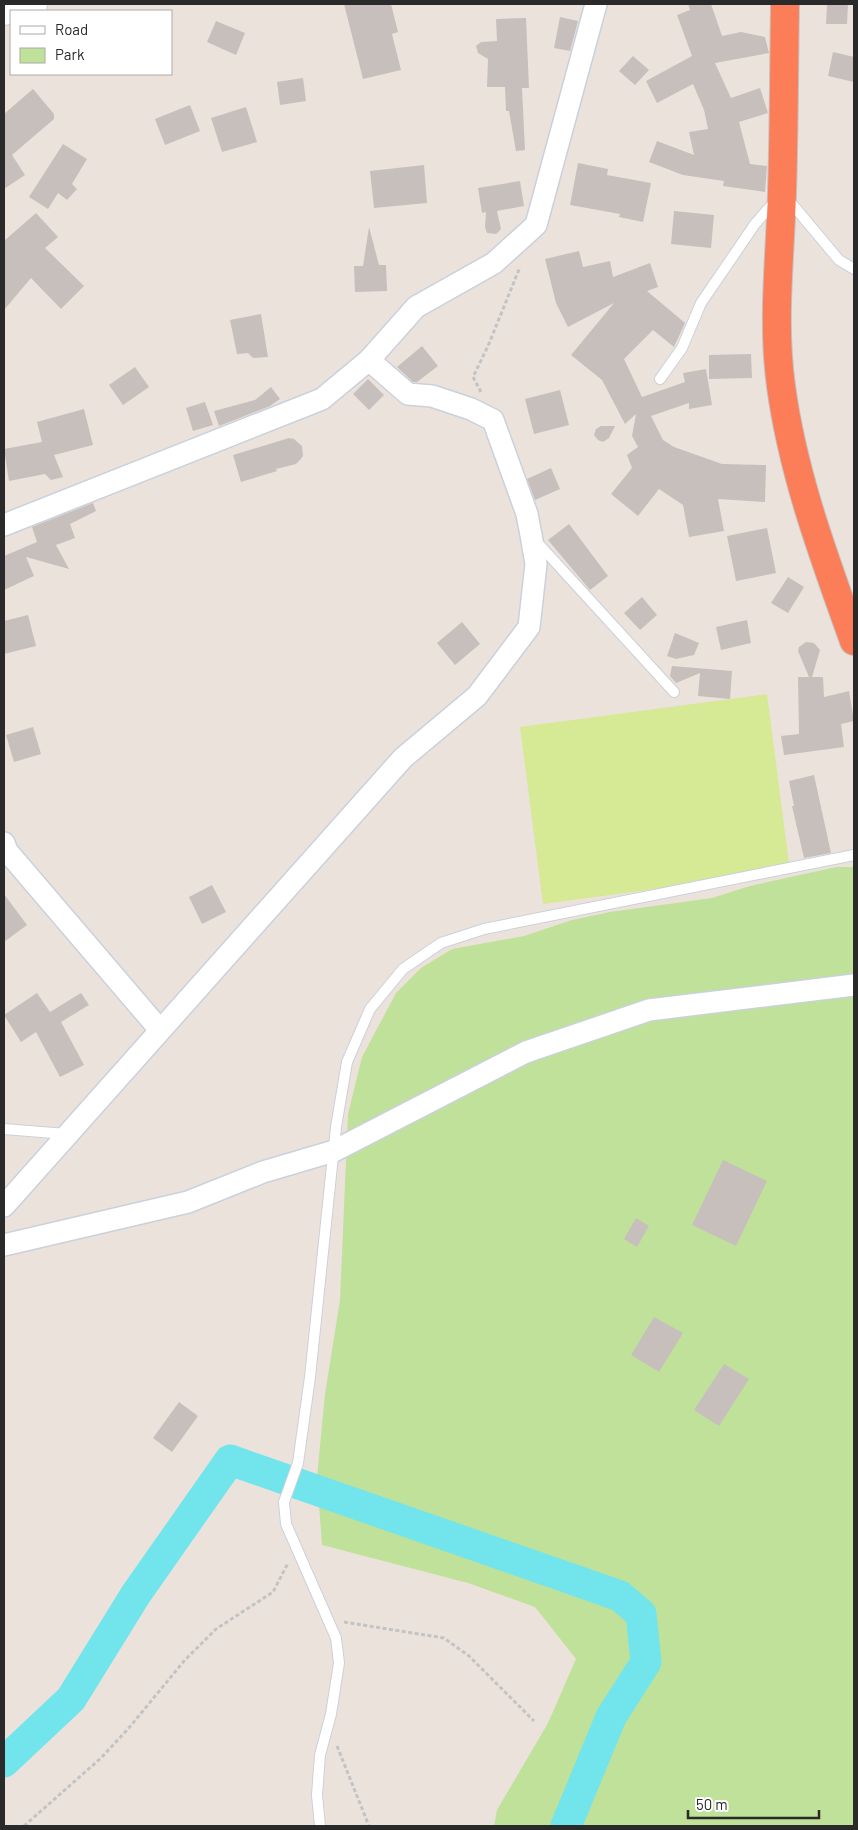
<svg xmlns="http://www.w3.org/2000/svg" width="858" height="1830" viewBox="0 0 858 1830" font-family="Barlow,sans-serif">
	<style>
		.green { fill: #c0e199 }
		.pitch { fill: #d6e995 }
		.lines { fill: none; stroke-linecap: round; stroke-linejoin: round }
		.river { stroke: #71e4ec; stroke-width: 31 }
		.building { fill: #c7bfbc }
		.lane-casing { stroke: #cad1db; stroke-width: 12 }
		.street-casing { stroke: #cad1db; stroke-width: 24 }
		.secondary-casing { stroke: #cad1db; stroke-width: 30 }
		.highway-casing { stroke: #c3c3c3; stroke-width: 30 }
		.path { stroke: #c3c3c3; stroke-width: 3; stroke-dasharray: 4 2.5; stroke-linecap: butt }
		.lane { stroke: #fff; stroke-width: 10 }
		.street { stroke: #fff; stroke-width: 21 }
		.secondary { stroke: #fff; stroke-width: 28 }
		.highway { stroke: #fb7e58; stroke-width: 28 }
	</style>
	<rect width="100%" height="100%" fill="#ece2dc"/>
	<polygon class="green" points="836,867 854,867 854,1826 494,1826 497,1810 548,1723 576,1659 535,1607 468,1583 322,1545 317,1477 325,1394 340,1300 348,1114 362,1057 396,993 421,968 452,949 524,936 572,920 610,912 712,898 750,886"/>
	<polygon class="pitch" points="767,694 790,871 543,904 520,727"/>
	<g class="lines">
		<polyline class="river" points="4,1762 71,1699 136,1594 230,1460 620,1596 641,1614 646,1662 611,1717 566,1826"/>
	</g>
	<g class="building">
		<polygon points="344,4 391,4 398,32 392,34 401,70 363,79"/>
		<polygon points="688,4 711,4 722,36 741,32 765,37 769,53 715,63 731,98 760,88 768,113 739,122 750,164 767,166 765,192 723,186 724,181 683,175 649,162 657,141 694,155 689,132 708,129 704,110 693,84 657,103 646,81 692,56 677,15 690,10"/>
		<polygon points="827,4 848,4 847,24 826,24"/>
		<polygon points="560,17 578,21 570,51 554,48"/>
		<polygon points="526,18 529,88 522,88 525,150 516,151 509,111 506,111 505,87 487,87 488,59 478,53 476,46 481,42 497,41 496,19"/>
		<polygon points="216,21 245,33 236,55 207,42"/>
		<polygon points="833,52 854,57 854,82 828,76"/>
		<polygon points="633,56 649,70 635,85 619,71"/>
		<polygon points="303,78 306,101 280,105 277,82"/>
		<polygon points="33,89 54,114 54,119 12,155 25,175 4,189 4,114"/>
		<polygon points="190,105 200,131 165,145 155,119"/>
		<polygon points="246,107 257,142 222,152 211,118"/>
		<polygon points="63,144 87,159 72,184 77,189 67,200 58,193 48,209 29,197"/>
		<polygon points="578,163 608,169 607,175 651,183 643,222 619,217 620,214 570,205"/>
		<polygon points="424,165 427,203 374,208 370,171"/>
		<polygon points="520,181 524,206 497,211 501,229 496,234 487,233 485,227 486,212 482,213 478,188"/>
		<polygon points="674,211 714,215 711,248 671,244"/>
		<polygon points="36,213 58,237 45,248 84,286 61,309 31,278 4,310 4,241"/>
		<polygon points="369,227 379,265 386,265 387,291 355,292 354,266 363,266"/>
		<polygon points="579,251 583,267 610,261 613,277 650,263 658,287 647,291 685,323 674,347 653,330 624,359 642,397 685,382 683,373 706,369 712,405 689,409 689,403 651,416 663,440 674,447 722,464 766,465 765,502 718,499 724,531 689,537 683,505 659,489 638,516 611,494 632,468 627,455 638,447 632,436 636,414 625,424 602,380 571,355 614,303 568,327 556,303 545,259"/>
		<polygon points="261,314 268,357 253,358 248,353 237,354 230,320"/>
		<polygon points="422,346 438,366 417,382 413,382 397,367"/>
		<polygon points="751,354 752,378 709,379 709,355"/>
		<polygon points="135,367 149,387 123,405 109,385"/>
		<polygon points="368,379 384,395 369,410 353,394"/>
		<polygon points="271,387 280,399 270,406 219,426 214,411 255,400"/>
		<polygon points="560,390 569,425 534,434 525,399"/>
		<polygon points="205,402 213,425 193,431 186,408"/>
		<polygon points="84,409 93,445 54,455 63,477 51,480 45,474 9,481 4,449 42,442 37,422"/>
		<polygon points="601,426 615,426 609,438 603,442 598,440 594,435 596,429"/>
		<polygon points="289,438 294,439 302,446 303,456 300,460 296,464 276,469 277,471 241,482 233,455"/>
		<polygon points="551,468 560,489 535,500 527,479"/>
		<polygon points="93,503 96,511 70,524 75,538 56,545 69,569 26,557 34,576 4,590 4,556 37,542 32,527"/>
		<polygon points="569,524 608,576 590,590 548,540"/>
		<polygon points="767,528 776,573 736,581 727,536"/>
		<polygon points="788,577 804,587 788,613 771,603"/>
		<polygon points="642,597 657,615 640,630 624,613"/>
		<polygon points="28,615 36,646 4,654 4,621"/>
		<polygon points="747,620 751,643 721,650 716,627"/>
		<polygon points="462,622 480,644 455,665 437,643"/>
		<polygon points="675,633 699,643 694,655 676,659 667,656"/>
		<polygon points="806,642 814,643 820,650 812,677 823,677 824,697 849,691 854,721 841,724 844,747 784,755 781,736 799,734 798,677 809,677 798,651 799,647"/>
		<polygon points="672,666 732,671 730,699 698,696 700,673 676,683 670,676"/>
		<polygon points="33,727 41,754 14,762 6,735"/>
		<polygon points="814,775 831,853 804,858 792,806 794,806 789,781"/>
		<polygon points="212,885 226,912 202,924 189,897"/>
		<polygon points="4,894 27,925 4,942"/>
		<polygon points="37,993 50,1012 81,993 89,1005 61,1022 84,1065 60,1077 36,1032 21,1042 4,1015"/>
		<polygon points="723,1160 767,1181 736,1246 692,1225"/>
		<polygon points="636,1218 649,1226 637,1247 624,1239"/>
		<polygon points="654,1317 683,1333 659,1372 631,1355"/>
		<polygon points="724,1364 749,1379 719,1426 694,1410"/>
		<polygon points="179,1402 198,1416 172,1452 153,1438"/>
	</g>
	<g class="lines">
		<g class="lane-casing">
			<g id="lane">
				<polyline points="787,198 839,260 854,269"/>
				<polyline points="660,379 682,348 701,303 755,224 776,200"/>
				<polyline points="535,540 674,692"/>
				<polyline points="4,1129 66,1134"/>
				<polyline points="320,1826 317,1795 320,1755 331,1714 339,1663 336,1638 286,1524 284,1502 298,1463 310,1377 336,1127 347,1062 370,1009 403,969 441,943 484,929 854,855"/>
			</g>
		</g>
		<g class="street-casing">
			<g id="street">
				<polyline points="4,525 322,399 369,360 416,307 494,263 536,225 596,4"/>
				<polyline points="4,843 7,851 160,1030"/>
				<polyline points="4,1206 403,758 477,696 529,627 536,564 531,535 527,514 493,420 471,409 432,396 408,394 369,360"/>
				<polyline points="4,1245 188,1202 263,1172 334,1151 526,1052 649,1010 854,985"/>
			</g>
		</g>
		<g class="secondary-casing">
			<polyline id="secondary" points="4,11 33,4"/>
		</g>
		<g class="highway-casing">
			<path id="highway" d="M785,4C784,67 784,130 782,193C780,258 772,322 781,386C793,475 824,557 854,641"/>
		</g>
		<g class="path">
			<polyline points="481,392 473,377 488,346 520,267"/>
			<polyline points="344,1622 444,1638 469,1656 534,1721"/>
			<polyline points="337,1746 369,1826"/>
			<polyline points="24,1826 101,1758 128,1729 184,1661 216,1629 273,1592 288,1563"/>
		</g>
		<use href="#lane" class="lane"/>
		<use href="#street" class="street"/>
		<use href="#secondary" class="secondary"/>
		<use href="#highway" class="highway"/>
	</g>
	<rect width="858" height="1830" fill="none" stroke="#2a2a2a" stroke-width="10"/>
	<rect x="10" y="10" width="162" height="65" fill="#ffffff" stroke="#aaaaaa"/>
	<rect x="20" y="26" width="25" height="8" fill="#ffffff" stroke="#aaaaaa"/>
	<text x="55" y="35" font-size="15" fill="#2a2a2a">Road</text>
	<rect x="20" y="48" width="25" height="15" fill="#c0e199" stroke="#aaaaaa"/>
	<text x="55" y="60" font-size="15" fill="#2a2a2a">Park</text>
	<path d="M688 1810v8h131v-8" fill="none" stroke="#2a2a2a" stroke-width="2.5"/>
	<text x="696" y="1810" font-size="15" fill="#2a2a2a" stroke="#ffffff" stroke-width="4" paint-order="stroke">50 m</text>
</svg>
